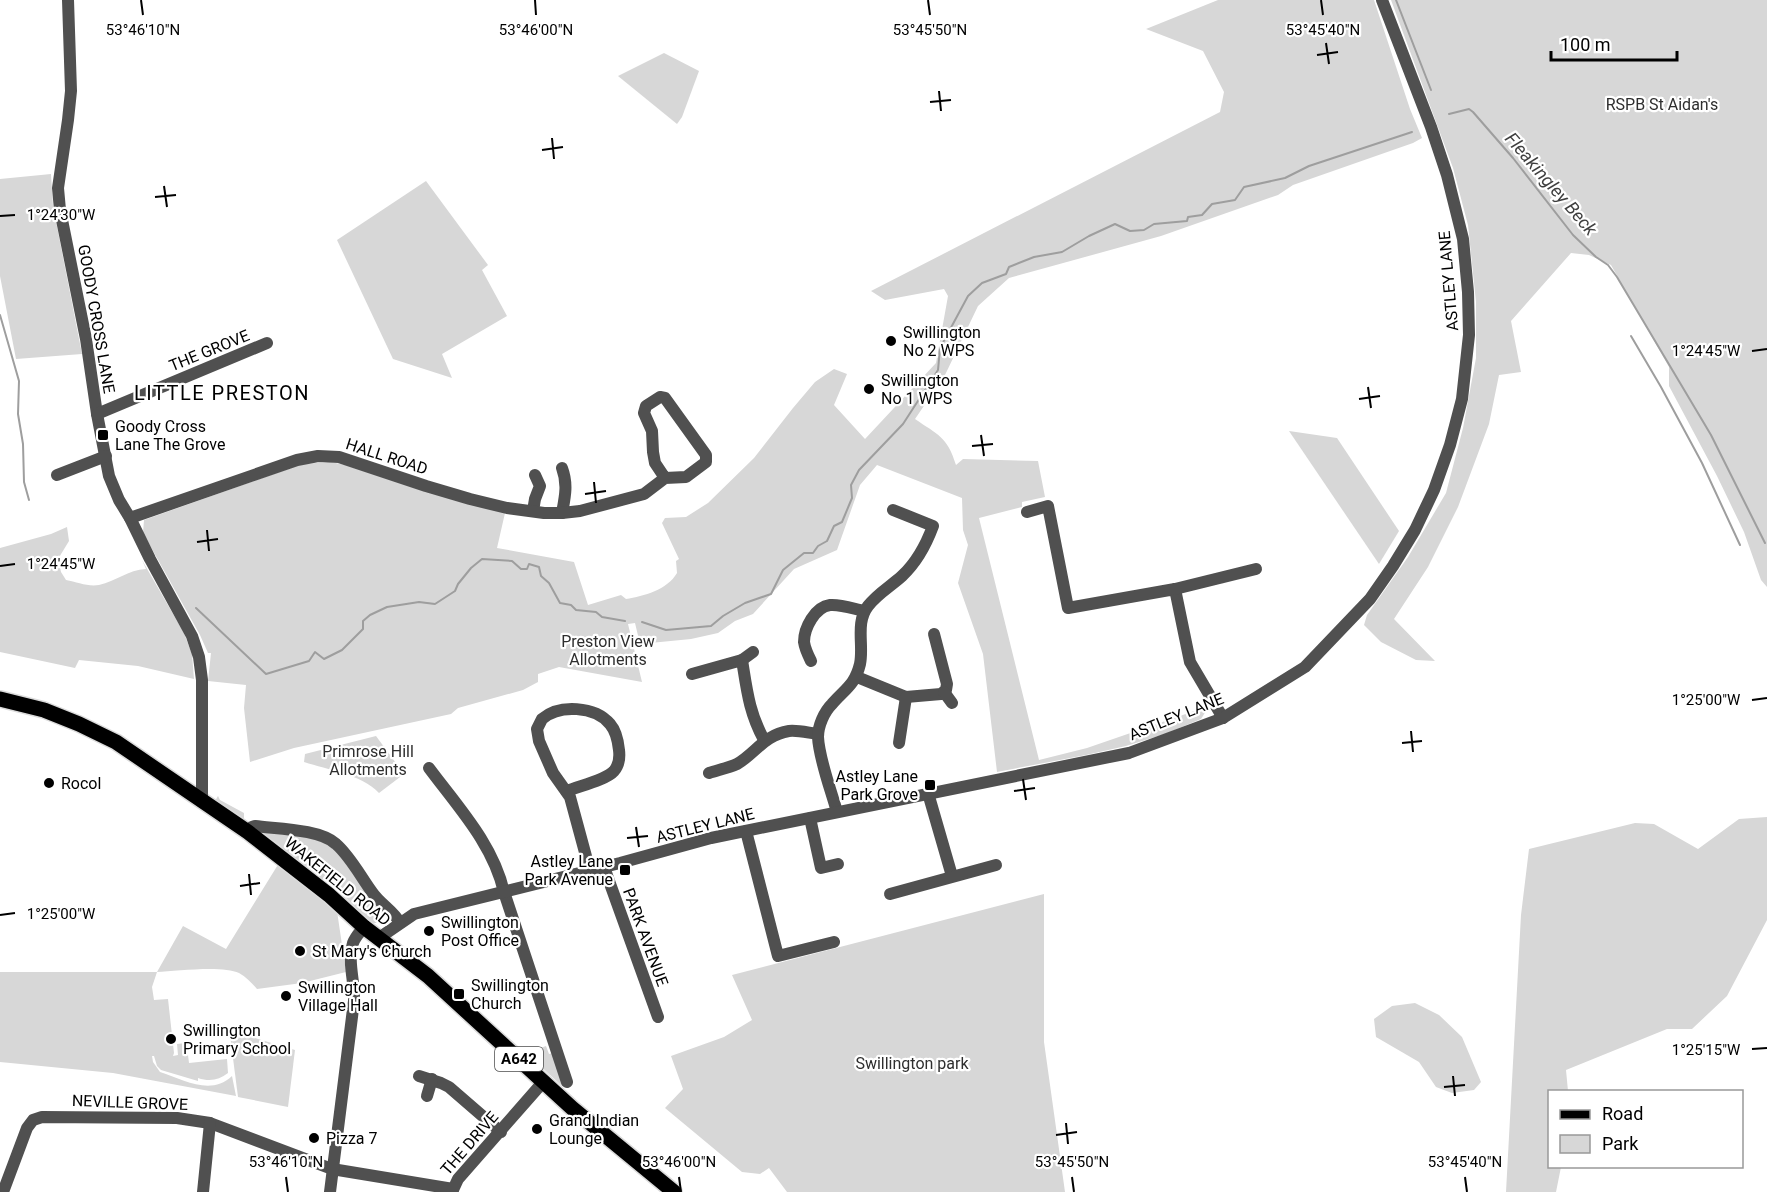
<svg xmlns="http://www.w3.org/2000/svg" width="1767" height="1192" viewBox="0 0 1767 1192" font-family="Roboto,sans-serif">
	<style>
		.green { fill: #d7d7d7 }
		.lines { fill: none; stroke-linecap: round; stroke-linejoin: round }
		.stream { stroke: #9e9e9e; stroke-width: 2 }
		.major-casing { stroke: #dbdbdb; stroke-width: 18 }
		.minor { stroke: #505050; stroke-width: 12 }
		.major { stroke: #000; stroke-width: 15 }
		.ticks { fill: none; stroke: #000; stroke-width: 2 }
		.poi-dot { fill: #000; stroke: #fff; stroke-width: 2 }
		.labels { text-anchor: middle; stroke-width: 4.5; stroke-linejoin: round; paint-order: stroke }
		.shield { fill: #fff; stroke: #4c4c4c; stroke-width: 1.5 }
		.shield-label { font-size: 15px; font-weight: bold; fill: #000 }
		.park-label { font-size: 16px; fill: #2e2e2e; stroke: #fff }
		.street-label { font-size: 16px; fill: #000; stroke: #fff }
		.poi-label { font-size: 16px; fill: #000; stroke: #fff; text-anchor: start }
		.water-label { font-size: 18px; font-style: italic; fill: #3f3f3f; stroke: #fff }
		.quarter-label { font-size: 20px; letter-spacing: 1.5px; fill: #000; stroke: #fff }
		.ticks-label { font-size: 15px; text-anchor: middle; fill: #000; stroke: #fff; stroke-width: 4.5; stroke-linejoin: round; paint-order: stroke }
	</style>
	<rect width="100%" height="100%" fill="#fff"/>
	<g class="green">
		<path d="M1218,0H1374L1410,109L1422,138L1413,143L1293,185L1278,195L1161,236L1009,278L978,306L945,375L915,419C938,435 947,436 956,465L963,459L1038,461L1045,497L1022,502V507L979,518L1039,760L1087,748L1203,708V704L1206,703V711L1201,719L1165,734L1126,746L1086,755L997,772L983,654L958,583L968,545L963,530L962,498L877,465L860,485L837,550L794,569L753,614L735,621L718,633L691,639L640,644L635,623L628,624L642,682L559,667L538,674V682L523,690L458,708L451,714L294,748L250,762L244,708L246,685L208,681L211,653H208L200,635L143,533L144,520L302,464L330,462L346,465L505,513L497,548L574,562L588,605L621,595L626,599C644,596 667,590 677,573L676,561L679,559L662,523L665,518L686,517L708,503L754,458L793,408L815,382L834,369L847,374L834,405L865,439L936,363L948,296L944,289L885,300L871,291L1220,112L1224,92L1203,51L1146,29Z"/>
		<polygon points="1391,0 1767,0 1767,587 1761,580 1744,532 1717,476 1669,386 1669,367 1611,265 1589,255 1571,253 1511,321 1521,372 1499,375 1489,424 1458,507 1428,567 1394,619 1435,661 1416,660 1381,642 1364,625 1367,615 1408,557 1446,493 1463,428 1476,358 1476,302 1468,225 1453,168"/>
		<polygon points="664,53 699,71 682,117 677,124 618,76"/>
		<polygon points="51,174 53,206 82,354 16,359 0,276 0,179"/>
		<polygon points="426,181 488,265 482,270 507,316 442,354 452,378 393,359 337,240"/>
		<polygon points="1289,431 1337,438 1399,531 1379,564"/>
		<path d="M67,527L69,541L58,559L61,572L66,580C77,582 88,587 99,585C116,581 128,570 146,569L142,560L184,633L192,654L194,679L138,666L79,660L75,668L0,652V548L51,534Z"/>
		<path d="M376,736L404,774L379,793C361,774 328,770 304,762L305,754Z"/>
		<polygon points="218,796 220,800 244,813 244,819 215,801"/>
		<polygon points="1767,817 1767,920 1727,996 1692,1029 1667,1029 1566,1070 1568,1091 1550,1092 1550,1166 1561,1167 1556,1192 1506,1192 1521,915 1529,849 1635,823 1654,824 1698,849 1739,819"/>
		<path d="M259,830L306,836L333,846L386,914C385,921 377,924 371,923L343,895Z"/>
		<path d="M279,863L337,911L346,972L302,983L257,989C252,983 246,977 239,973C223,965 176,971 157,972L152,987L154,1000L168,999L174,1053L173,1056L178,1055L177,1044L186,1043L187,1050L183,1051V1055H188L189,1063L227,1059L228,1073C219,1080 210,1082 198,1078V1081L161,1070L157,1066L154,1056H152L153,1062L160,1072C184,1080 211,1096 232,1076L236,1096L113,1073L0,1062V972H157L183,926L226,949Z"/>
		<polygon points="1044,894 1044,1042 1065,1192 787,1192 769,1168 760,1174 742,1172 665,1108 683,1089 671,1056 724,1037 752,1020 732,975"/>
		<polygon points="1415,1003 1439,1015 1462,1037 1481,1082 1474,1090 1452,1093 1436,1087 1419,1062 1376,1037 1374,1019 1392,1006"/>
		<polygon points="241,1034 295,1050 288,1107 238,1097 230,1035"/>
		<polygon points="546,1046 549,1054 553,1053 563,1085 562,1086 526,1053"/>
	</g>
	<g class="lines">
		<g class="stream">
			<polyline points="1396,0 1431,90"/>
			<polyline points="1449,114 1469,109 1473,112 1513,158 1573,235 1596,257 1608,265 1617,277 1711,435 1765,543"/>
			<polyline points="0,315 19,381 18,414 23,444 24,482 29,500"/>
			<polyline points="1631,336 1661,387 1702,463 1740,545"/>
			<polyline points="196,608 266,674 309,661 315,652 324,659 342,650 363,629 363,621 370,615 387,607 419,602 435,604 455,591 458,584 471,568 482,559 512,561 521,569 527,569 529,564 539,567 541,576 549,583 560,603 571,605 576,610 596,612 602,617 625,621"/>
			<polyline points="642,622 666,630 711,626 723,616 745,603 771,594 783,570 804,553 813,553 818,546 827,541 834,526 842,522 852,498 851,485 859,470 903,424 938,370 940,348 968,296 982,283 1006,274 1009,267 1034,257 1062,252 1089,236 1115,224 1130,231 1144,230 1154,224 1187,221 1188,217 1202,215 1212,204 1235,200 1244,187 1285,178 1309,166 1412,132"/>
		</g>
		<g class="major-casing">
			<polyline id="major" points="0,699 44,710 79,724 116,742 248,832 329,895 364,927 428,976 572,1108 674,1192"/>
		</g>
		<g class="minor">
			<polyline points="68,0 71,91 68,120 58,188 60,210 86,339 97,414 109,476 119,500 130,518 150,559 192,636 199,657 202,680 202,802"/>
			<polyline points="97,414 267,343"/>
			<polyline points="57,475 106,456"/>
			<polyline points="533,511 535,499 540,486 535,475"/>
			<polyline points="1027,512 1048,506 1068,608 1175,589 1190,662 1223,718"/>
			<path d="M562,513C565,497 568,484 562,468"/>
			<polyline points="130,518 297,460 318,456 339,457 426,486 470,499 507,508 544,513 562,513 580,511 644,494 665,478 686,477 706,462 706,455 665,398 660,397 646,406 644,413 652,431 653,452 655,463 665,478"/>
			<polyline points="1175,589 1256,569"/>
			<polyline points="742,660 753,652"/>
			<path d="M811,661C808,655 805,649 804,642C804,628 815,607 830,605C841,604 854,609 864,611"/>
			<path d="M692,674L742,660C747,691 749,712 764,740"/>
			<polyline points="857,677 906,697 941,694 946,690 947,684 934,634"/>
			<polyline points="944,692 952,703"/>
			<polyline points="899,743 906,697"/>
			<path d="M429,768C458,807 493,844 504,892L567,1082"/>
			<path d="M709,773C718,770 728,768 737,764C756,753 764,735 789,731C798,730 809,733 818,734"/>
			<path d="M567,791C579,786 606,780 614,771C619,765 620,758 619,750C618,740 616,731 610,724C595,706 559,704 542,719L537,729L539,741L553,773L570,797L590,871"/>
			<polyline points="928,793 952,876"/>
			<path d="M837,812C831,790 819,759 818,737C818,726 824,712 832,704C845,689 855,685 860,664C864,645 855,623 868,606C877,594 891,586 902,576C917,562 926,545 933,526L893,510"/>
			<polyline points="810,818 821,868 838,864"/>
			<polyline points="746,831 778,956 834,942"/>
			<path d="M248,832L252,827L255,826C277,829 320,829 336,844C350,856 361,877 372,892C380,904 394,911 400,923"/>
			<polyline points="604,867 658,1017"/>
			<polyline points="890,894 996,865"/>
			<polyline points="379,938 414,914 620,863 711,838 1129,753 1223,718 1305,667 1370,599 1393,566 1415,530 1434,490 1450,445 1462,399 1469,335 1468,292 1463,239 1447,175 1431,127 1382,0"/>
			<polyline points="419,1076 441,1083 449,1087 501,1132"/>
			<polyline points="427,1096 432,1079"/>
			<polyline points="3,1192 27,1128 33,1120 42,1117 177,1118 210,1123 332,1169 453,1189"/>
			<polyline points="203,1192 210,1123"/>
			<path d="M330,1192L354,1001C355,982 347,961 353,943C355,937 360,932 364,927"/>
			<polyline points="452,1192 458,1179 544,1081"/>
		</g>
		<use href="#major" class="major"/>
	</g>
	<path class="ticks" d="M141,0L143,15M535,0L536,15M928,0L930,15M1321,0L1323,15M1326,43L1329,64M1317,55L1338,52M939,91L941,111M930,102L951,100M552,138L554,159M542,150L563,147M164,186L167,207M155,197L176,195M0,216L15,215M1752,351L1767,349M1368,387L1371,408M1359,399L1380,396M981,435L984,456M972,446L993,444M594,482L596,503M585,494L606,491M207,530L209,551M197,542L218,539M0,566L15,564M1752,700L1767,698M1411,731L1413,752M1402,743L1422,741M1023,779L1026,800M1014,791L1035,788M636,827L639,847M627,838L648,836M249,874L251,895M240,886L260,883M0,915L15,913M1752,1049L1767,1048M1453,1076L1455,1096M1444,1087L1465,1085M1066,1123L1068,1144M1056,1135L1077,1132M286,1177L288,1192M679,1177L681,1192M1072,1177L1074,1192M1465,1177L1467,1192"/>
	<g class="poi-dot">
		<circle cx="891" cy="341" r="6"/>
		<circle cx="869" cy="389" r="6"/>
		<rect x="97" y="429" width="12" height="12" rx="3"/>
		<circle cx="49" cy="783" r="6"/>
		<rect x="924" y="779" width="12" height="12" rx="3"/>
		<rect x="619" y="864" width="12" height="12" rx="3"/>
		<circle cx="429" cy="931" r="6"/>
		<circle cx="300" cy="951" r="6"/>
		<rect x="453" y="988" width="12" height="12" rx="3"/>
		<circle cx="286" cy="996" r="6"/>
		<circle cx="171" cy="1039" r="6"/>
		<circle cx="537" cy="1129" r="6"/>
		<circle cx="314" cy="1138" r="6"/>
	</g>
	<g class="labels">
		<rect class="shield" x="495" y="1047" width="48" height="24" rx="4.5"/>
		<g class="shield-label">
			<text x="519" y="1064">A642</text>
		</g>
		<g class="park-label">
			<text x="1662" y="110">RSPB St Aidan's</text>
			<text x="608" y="647">Preston View<tspan x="608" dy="18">Allotments</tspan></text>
			<text x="368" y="757">Primrose Hill<tspan x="368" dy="18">Allotments</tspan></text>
			<text x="912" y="1069">Swillington park</text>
		</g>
		<g class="street-label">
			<text transform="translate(1448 281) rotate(-95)" y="6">ASTLEY LANE</text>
			<text transform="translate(97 319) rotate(80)" y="6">GOODY CROSS LANE</text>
			<text transform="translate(209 350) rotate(-22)" y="6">THE GROVE</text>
			<text transform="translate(387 456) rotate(18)" y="6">HALL ROAD</text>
			<text transform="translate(1176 716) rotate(-22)" y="6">ASTLEY LANE</text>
			<text transform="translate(705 825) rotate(-14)" y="6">ASTLEY LANE</text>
			<text transform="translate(338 881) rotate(39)" y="6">WAKEFIELD ROAD</text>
			<text transform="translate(646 937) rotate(70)" y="6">PARK AVENUE</text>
			<text transform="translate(130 1102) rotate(2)" y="6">NEVILLE GROVE</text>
			<text transform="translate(469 1143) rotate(-49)" y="6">THE DRIVE</text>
		</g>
		<g class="poi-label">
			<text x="903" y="338">Swillington<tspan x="903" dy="18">No 2 WPS</tspan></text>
			<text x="881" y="386">Swillington<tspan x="881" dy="18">No 1 WPS</tspan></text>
			<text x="115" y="432">Goody Cross<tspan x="115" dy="18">Lane The Grove</tspan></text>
			<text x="918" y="782" text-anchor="end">Astley Lane<tspan x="918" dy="18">Park Grove</tspan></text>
			<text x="61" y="789">Rocol</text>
			<text x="613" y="867" text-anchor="end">Astley Lane<tspan x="613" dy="18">Park Avenue</tspan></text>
			<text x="441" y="928">Swillington<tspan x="441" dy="18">Post Office</tspan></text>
			<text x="312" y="957">St Mary's Church</text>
			<text x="471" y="991">Swillington<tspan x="471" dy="18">Church</tspan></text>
			<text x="298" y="993">Swillington<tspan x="298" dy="18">Village Hall</tspan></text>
			<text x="183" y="1036">Swillington<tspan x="183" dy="18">Primary School</tspan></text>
			<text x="549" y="1126">Grand Indian<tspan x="549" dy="18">Lounge</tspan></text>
			<text x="326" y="1144">Pizza 7</text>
		</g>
		<g class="water-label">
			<text transform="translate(1551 184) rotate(49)" y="6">Fleakingley Beck</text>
		</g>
		<g class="quarter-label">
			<text x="222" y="400">LITTLE PRESTON</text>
		</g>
	</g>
	<g class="ticks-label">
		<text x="143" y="35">53°46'10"N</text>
		<text x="536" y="35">53°46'00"N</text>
		<text x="930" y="35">53°45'50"N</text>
		<text x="1323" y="35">53°45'40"N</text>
		<text x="61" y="220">1°24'30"W</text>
		<text x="1706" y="356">1°24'45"W</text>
		<text x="61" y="569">1°24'45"W</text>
		<text x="1706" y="705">1°25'00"W</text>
		<text x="61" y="919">1°25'00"W</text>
		<text x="1706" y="1055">1°25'15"W</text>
		<text x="286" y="1167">53°46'10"N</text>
		<text x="679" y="1167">53°46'00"N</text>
		<text x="1072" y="1167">53°45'50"N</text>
		<text x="1465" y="1167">53°45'40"N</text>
	</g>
	<rect x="1548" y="1090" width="195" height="78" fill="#ffffff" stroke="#999999" stroke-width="1.5"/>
	<rect x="1560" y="1110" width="30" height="9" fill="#000000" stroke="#999999" stroke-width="1.5"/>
	<text x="1602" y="1120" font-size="18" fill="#000000">Road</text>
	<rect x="1560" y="1135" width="30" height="18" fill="#d7d7d7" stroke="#999999" stroke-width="1.5"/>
	<text x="1602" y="1150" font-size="18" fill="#000000">Park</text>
	<path d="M1551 51v9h126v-9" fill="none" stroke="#000000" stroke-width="3"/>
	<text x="1560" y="51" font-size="18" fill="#000000" stroke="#ffffff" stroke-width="4.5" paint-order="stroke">100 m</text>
</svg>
